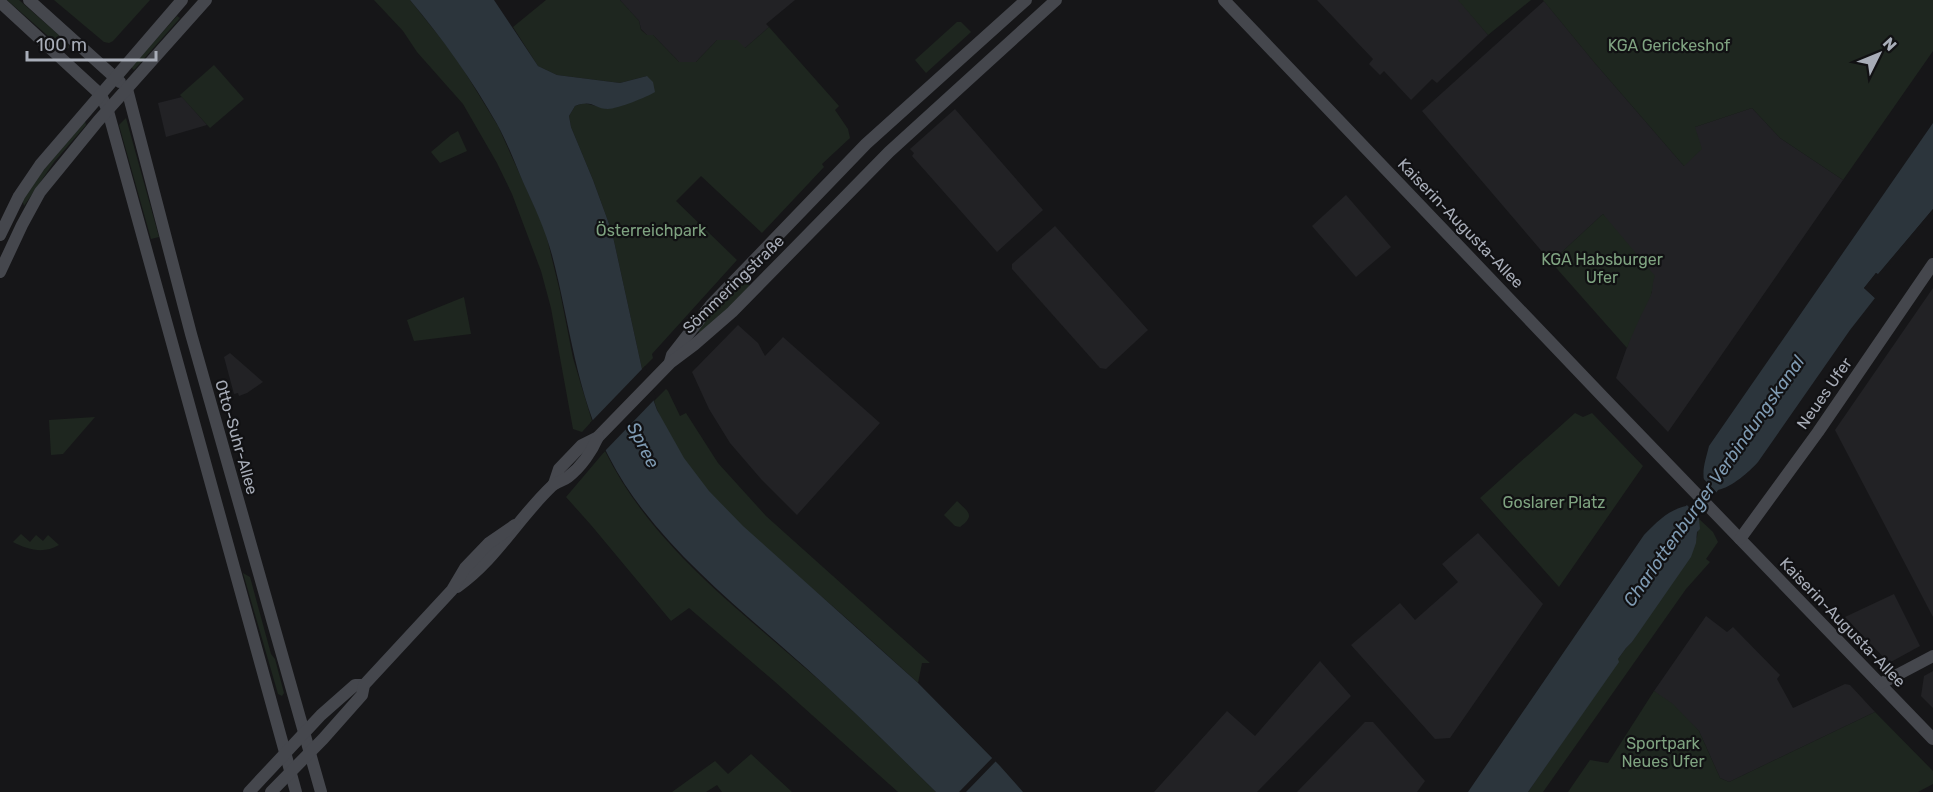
<svg xmlns="http://www.w3.org/2000/svg" width="1933" height="792" viewBox="0 0 1933 792" font-family="Rubik,sans-serif">
	<style>
		.built { fill: #222225 }
		.green { fill: #1e261f }
		.water { fill: #2c353c }
		.pier { fill: #161618 }
		.lines { fill: none; stroke-linecap: round; stroke-linejoin: round }
		.secondary { stroke: #45474d; stroke-width: 12 }
		.labels { text-anchor: middle; stroke-width: 4.5; stroke-linejoin: round; paint-order: stroke }
		.park-label { font-size: 16px; fill: #7fa381; stroke: #111113 }
		.street-label { font-size: 16px; fill: #a8adb8; stroke: #111113 }
		.water-label { font-size: 18px; font-style: italic; fill: #7f9bb3; stroke: #111113 }
	</style>
	<rect width="100%" height="100%" fill="#161618"/>
	<g class="built">
		<polygon points="620,0 795,0 766,24 769,27 745,48 717,40 696,62 679,62 653,35 647,35 641,29 639,21"/>
		<polygon points="1317,0 1459,0 1488,35 1437,83 1432,79 1411,100 1384,71 1380,75 1369,64 1373,59"/>
		<polygon points="1544,1 1594,62 1684,166 1695,127 1752,108 1780,138 1843,180 1668,432 1616,378 1636,322 1652,292 1603,214 1551,262 1422,111"/>
		<polygon points="182,97 207,125 166,137 158,103"/>
		<polygon points="955,109 1043,210 997,252 912,156 914,153 910,149"/>
		<polygon points="1346,195 1391,247 1356,277 1312,226"/>
		<polygon points="1055,226 1148,330 1106,369 1100,368 1012,269 1012,264"/>
		<polygon points="1933,288 1933,617 1835,430"/>
		<polygon points="738,325 758,343 765,356 783,337 880,423 797,515 761,479 730,443 709,409 692,372"/>
		<polygon points="230,353 263,382 247,393 239,396 238,393 234,394 224,357"/>
		<polygon points="1478,533 1543,604 1450,738 1435,739 1351,645 1400,603 1415,620 1458,582 1442,564"/>
		<polygon points="1894,594 1920,646 1889,663 1845,617"/>
		<polygon points="1706,616 1727,632 1733,627 1780,675 1777,679 1793,708 1845,684 1850,685 1875,712 1729,782 1720,778 1699,731 1654,691"/>
		<polygon points="1320,661 1351,696 1257,792 1154,792 1227,711 1255,736"/>
		<polygon points="1933,671 1933,708 1921,696 1924,676"/>
		<polygon points="1365,722 1373,722 1425,781 1417,792 1297,792"/>
	</g>
	<g class="green">
		<polygon points="7,0 19,0 68,43 69,48 64,50"/>
		<polygon points="54,0 150,0 113,41 109,43 104,42"/>
		<polygon points="374,0 410,0 455,56 498,126 545,230 560,292 573,358 592,421 582,432 573,429 551,308 541,271 512,194 497,163 463,104 417,52 403,31"/>
		<polygon points="546,0 620,0 639,21 641,30 647,35 653,35 679,62 696,62 717,40 737,40 745,48 769,27 839,106 835,110 848,129 850,138 822,164 824,167 762,233 701,176 676,201 737,260 652,354 653,358 642,369 612,232 593,180 571,127 569,116 575,106 584,103 608,109 647,76 620,83 557,75 538,66 513,27"/>
		<polygon points="1458,0 1531,0 1488,35"/>
		<polygon points="1543,0 1933,0 1933,51 1843,180 1780,138 1752,108 1695,127 1702,149 1684,166 1594,62"/>
		<polygon points="177,16 180,18 134,70 131,67"/>
		<polygon points="957,22 961,22 971,32 926,73 915,60"/>
		<polygon points="214,65 244,99 210,128 180,95"/>
		<polygon points="126,118 159,237 151,239 119,125"/>
		<polygon points="85,121 86,125 54,162 24,206 22,199 42,172"/>
		<polygon points="458,131 467,151 440,163 431,152 451,135"/>
		<path d="M1603,214L1655,276C1652,283 1653,289 1651,295C1642,314 1634,329 1627,348L1551,262Z"/>
		<polygon points="741,277 752,288 702,335 696,329"/>
		<polygon points="464,297 471,334 414,341 407,320"/>
		<path d="M666,389L668,391L680,416L686,413L718,463L766,516L930,663H922L918,683C886,654 855,625 822,597C759,542 682,483 654,401Z"/>
		<polygon points="1575,413 1583,417 1592,413 1643,466 1559,587 1480,498"/>
		<polygon points="95,417 63,454 51,455 49,420"/>
		<path d="M605,451C649,541 731,603 804,667C850,706 893,750 936,792H898L774,681L689,608L671,621L591,525L566,497Z"/>
		<path d="M957,501C968,512 976,515 960,527L955,526L944,515Z"/>
		<polygon points="1699,519 1713,532 1718,542 1706,559 1710,562 1686,589 1543,792 1528,792 1618,662 1618,659 1626,648 1632,642 1697,537"/>
		<path d="M21,534L30,542L36,535L43,541L48,535L59,545C44,554 28,550 13,542Z"/>
		<polygon points="243,573 250,577 271,654 275,659 284,693 282,696 278,694"/>
		<polygon points="1654,691 1673,704 1699,731 1720,778 1729,782 1875,712 1933,771 1933,784 1918,792 1568,792 1590,760 1608,763"/>
		<polygon points="751,754 792,792 722,792 717,785 706,792 672,792 715,761 728,774"/>
	</g>
	<g class="water">
		<path d="M410,0H494L538,66L557,75L620,83L647,76L653,82L655,92C647,97 617,109 608,109C594,109 593,99 575,106L569,116L571,127L593,180L612,232L642,369L657,410L684,458L709,491L743,526L918,683L1000,766L1023,792H936C893,750 850,707 805,667C736,605 652,541 609,457C576,394 570,323 552,255C545,229 534,206 523,182C515,163 507,142 497,124C472,80 443,39 410,0Z"/>
		<path d="M1933,123V209L1878,275L1876,273L1864,288L1875,298L1850,330L1758,462C1749,472 1732,487 1718,490L1699,519L1700,529L1697,532L1696,543L1691,557L1632,642L1626,648L1618,659L1619,662L1528,792H1468L1644,535C1657,522 1668,510 1686,506L1704,481C1702,468 1706,459 1709,446Z"/>
	</g>
	<g class="pier">
		<polygon points="1933,209 1933,214 1880,277 1876,277 1868,288 1877,296 1875,298 1864,288 1876,273 1878,274"/>
		<polygon points="645,366 656,398 603,453 590,423"/>
		<polygon points="1700,475 1719,495 1702,521 1685,503 1701,480"/>
		<polygon points="995,755 998,759 966,792 959,792"/>
	</g>
	<g class="lines">
		<g class="secondary">
			<polyline points="29,0 120,82"/>
			<polyline points="1224,0 1603,397 1933,739"/>
			<polyline points="0,2 101,95 108,111 296,792"/>
			<polyline points="127,89 191,334 321,792"/>
			<polyline points="0,235 19,196 40,165 182,0"/>
			<polyline points="0,272 22,225 40,192 98,121 206,0"/>
			<polyline points="670,362 672,355 711,305 866,144 1026,0"/>
			<polyline points="554,484 559,469 582,445 598,437 670,363 694,345 732,312 889,152 1056,0"/>
			<polyline points="1740,539 1818,432 1933,264"/>
			<path d="M457,587C496,560 518,518 552,486C556,482 563,481 568,477C581,467 592,451 598,437"/>
			<polyline points="1880,684 1933,656"/>
			<polyline points="249,792 321,715 355,685 364,685"/>
			<polyline points="271,792 323,739 362,695 364,685 452,590 465,568 489,543 515,525"/>
		</g>
	</g>
	<g class="labels">
		<g class="park-label">
			<text x="1669" y="51">KGA Gerickeshof</text>
			<text x="651" y="236">Österreichpark</text>
			<text x="1602" y="265">KGA Habsburger<tspan x="1602" dy="18">Ufer</tspan></text>
			<text x="1554" y="508">Goslarer Platz</text>
			<text x="1663" y="749">Sportpark<tspan x="1663" dy="18">Neues Ufer</tspan></text>
		</g>
		<g class="street-label">
			<text transform="translate(1461 223) rotate(46)" y="6">Kaiserin-Augusta-Allee</text>
			<text transform="translate(733 284) rotate(-44)" y="6">Sömmeringstraße</text>
			<text transform="translate(1824 393) rotate(-55)" y="6">Neues Ufer</text>
			<text transform="translate(237 437) rotate(74)" y="6">Otto-Suhr-Allee</text>
			<text transform="translate(1843 622) rotate(46)" y="6">Kaiserin-Augusta-Allee</text>
		</g>
		<g class="water-label">
			<text transform="translate(643 445) rotate(63)" y="6">Spree</text>
			<text transform="translate(1714 481) rotate(-55)" y="6">Charlottenburger Verbindungskanal</text>
		</g>
	</g>
	<g transform="translate(1879 54) rotate(47)" stroke="#111113" stroke-width="4.5" paint-order="stroke">
	<path d="M0-4.5L10 22L0 15L-10 22Z" fill="#a8adb8"/>
	<text y="-9" font-size="16" font-weight="bold" text-anchor="middle" fill="#a8adb8">N</text>
	</g>
	<path d="M27 51v9h129v-9" fill="none" stroke="#a8adb8" stroke-width="3"/>
	<text x="36" y="51" font-size="18" fill="#a8adb8" stroke="#111113" stroke-width="4.5" paint-order="stroke">100 m</text>
</svg>
